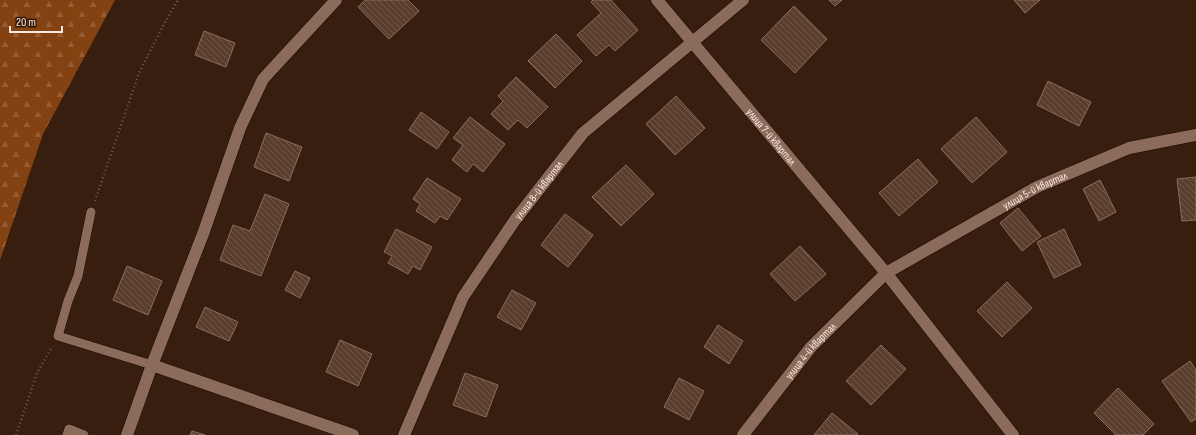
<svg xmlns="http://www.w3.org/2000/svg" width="1196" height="435" viewBox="0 0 1196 435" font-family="'Sofia Sans Condensed',sans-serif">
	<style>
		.forest { fill: url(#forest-firs) }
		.building { fill: url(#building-back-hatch); stroke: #8c6d5c }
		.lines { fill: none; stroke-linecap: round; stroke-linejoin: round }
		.service-casing { stroke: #1e0700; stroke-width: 10 }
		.minor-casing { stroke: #1e0700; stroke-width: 13 }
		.path { stroke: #735c4f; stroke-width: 2.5; stroke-dasharray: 1 3; stroke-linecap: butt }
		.service { stroke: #8b6c5b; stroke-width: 9 }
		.minor { stroke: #8b6c5b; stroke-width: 12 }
		.labels { text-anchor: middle; stroke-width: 3; stroke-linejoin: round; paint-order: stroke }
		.street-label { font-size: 11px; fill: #fae9df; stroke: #2d1506 }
	</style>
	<defs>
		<pattern id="forest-firs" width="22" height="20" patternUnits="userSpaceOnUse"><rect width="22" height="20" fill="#844111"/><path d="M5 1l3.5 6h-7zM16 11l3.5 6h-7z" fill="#965c33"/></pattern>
		<pattern id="building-back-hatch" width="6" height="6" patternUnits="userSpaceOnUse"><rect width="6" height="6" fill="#593d2d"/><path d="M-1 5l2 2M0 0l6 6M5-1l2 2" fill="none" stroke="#72594b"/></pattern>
	</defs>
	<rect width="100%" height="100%" fill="#371e0f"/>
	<polygon class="forest" points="0,0 115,0 43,134 0,260"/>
	<g class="building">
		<polygon points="365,0 408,0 419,11 389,39 358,7"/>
		<polygon points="593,0 611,0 638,30 615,51 609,45 596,56 577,35 601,13 591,2"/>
		<polygon points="829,0 842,0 835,6"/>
		<polygon points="1014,0 1040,0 1025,13"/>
		<polygon points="794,6 827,39 795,73 761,40"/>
		<polygon points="204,31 235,43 226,67 195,55"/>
		<polygon points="556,34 582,61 555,88 528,61"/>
		<polygon points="516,77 548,107 527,128 518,120 508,130 491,114 503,101 498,96"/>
		<polygon points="1048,81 1091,102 1079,126 1037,105"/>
		<polygon points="676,96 705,128 675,155 646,124"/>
		<polygon points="421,112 449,132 437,149 409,130"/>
		<polygon points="470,117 505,144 483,172 473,164 467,172 452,160 463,145 453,138"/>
		<polygon points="976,117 1007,152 972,183 941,149"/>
		<polygon points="266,133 302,147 289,181 254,167"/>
		<polygon points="918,159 938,182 899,216 879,193"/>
		<polygon points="626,165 654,194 621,226 592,197"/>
		<polygon points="1196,177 1196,220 1182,221 1177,179"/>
		<polygon points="427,178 461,199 447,220 440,216 435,223 416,211 420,204 413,199"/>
		<polygon points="1100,180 1116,212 1099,221 1083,189"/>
		<polygon points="265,194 289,204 261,276 220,260 233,225 250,231"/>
		<polygon points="1018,208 1041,236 1022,251 1000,223"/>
		<polygon points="565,214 593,235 568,267 541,245"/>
		<polygon points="396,229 432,247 420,270 413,266 408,274 388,263 392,256 384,252"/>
		<polygon points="1064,229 1081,265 1054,278 1037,242"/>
		<polygon points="800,246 826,274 795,301 770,274"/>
		<polygon points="127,266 162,281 148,315 113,300"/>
		<polygon points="295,271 310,278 300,298 285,290"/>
		<polygon points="1007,282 1032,308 1002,337 977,311"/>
		<polygon points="512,290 536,303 521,330 497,317"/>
		<polygon points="205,307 238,322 229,341 196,327"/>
		<polygon points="718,325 743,341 729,364 704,347"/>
		<polygon points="340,340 372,354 358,386 326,372"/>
		<polygon points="881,345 906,369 871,405 846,381"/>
		<polygon points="1190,361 1196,370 1196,419 1191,422 1162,381"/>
		<polygon points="465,373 498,385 486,417 453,405"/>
		<polygon points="679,378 704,391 689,420 664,407"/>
		<polygon points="1118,388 1154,424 1143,435 1116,435 1094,413"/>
		<polygon points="832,413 858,434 857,435 814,435"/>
		<polygon points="192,431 205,435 190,435"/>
	</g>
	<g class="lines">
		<g class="service-casing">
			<g id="service">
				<polyline points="91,212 78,276 68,301 58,336 152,365"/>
				<polyline points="67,435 69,429 84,435"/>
			</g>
		</g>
		<g class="minor-casing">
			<g id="minor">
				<path id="s1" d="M657,0L886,273L1013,435"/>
				<polyline points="152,365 353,435"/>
				<polyline points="127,435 152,365 203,234 240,128 263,79 336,0"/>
				<path id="s2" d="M404,435L463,297L515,220L583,133L743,0"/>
				<path id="s3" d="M743,435L811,347L886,273L1037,187L1129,148L1196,135"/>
			</g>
		</g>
		<g class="path">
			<polyline points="95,201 139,73 164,24 178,0"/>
			<polyline points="16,435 37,373 52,347"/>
		</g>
		<use href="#service" class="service"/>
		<use href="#minor" class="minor"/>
	</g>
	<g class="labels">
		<g class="street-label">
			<text dy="4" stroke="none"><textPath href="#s1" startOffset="178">улица 7-й квартал</textPath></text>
			<text dy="4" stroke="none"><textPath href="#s2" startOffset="281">улица 8-й квартал</textPath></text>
			<text dy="4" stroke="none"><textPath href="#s3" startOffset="387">улица 5-й квартал</textPath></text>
			<text dy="4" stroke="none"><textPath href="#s3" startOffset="108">улица 4-й квартал</textPath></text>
		</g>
	</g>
	<path d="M10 26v6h52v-6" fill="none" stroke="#fae9df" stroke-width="2"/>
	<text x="16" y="26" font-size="12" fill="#fae9df" stroke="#2d1506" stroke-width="3" paint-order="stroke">20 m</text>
</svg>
